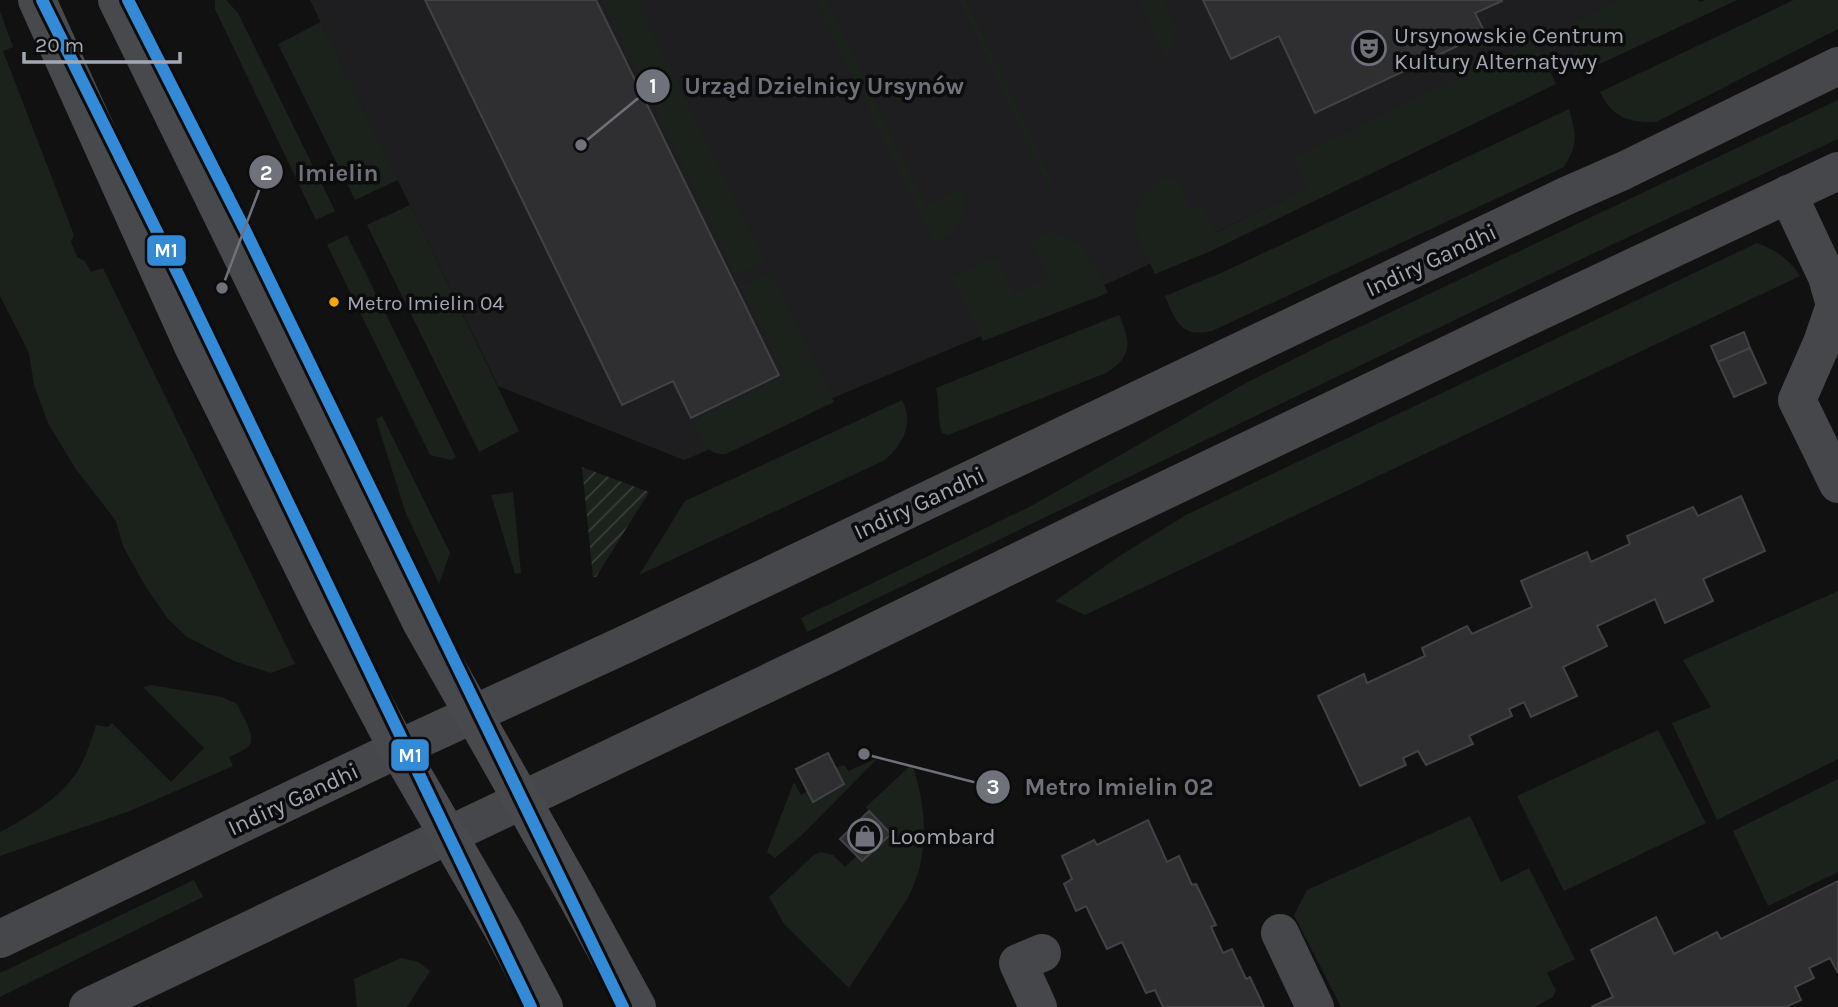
<svg xmlns="http://www.w3.org/2000/svg" width="1838" height="1007" viewBox="0 0 1838 1007" font-family="Karla,sans-serif">
	<style>
		.built { fill: #1e1e20 }
		.green { fill: #1b221c }
		.garden { fill: url(#garden-furrows) }
		.building { fill: #2f2f31; stroke: #404246; stroke-width: 2 }
		.lines { fill: none; stroke-linecap: round; stroke-linejoin: round }
		.minor { stroke: #45474b; stroke-width: 38 }
		.major { stroke: #48494c; stroke-width: 38 }
		.metro-1-casing { stroke: #0c0c0d; stroke-width: 18 }
		.metro-1 { stroke: #338bd7; stroke-width: 12 }
		.bus-dot { fill: #f7a600; stroke: #0c0c0d; stroke-width: 2.5 }
		.labels { text-anchor: middle; stroke-width: 7; stroke-linejoin: round; paint-order: stroke }
		.bus-label { font-size: 21px; fill: #a1a7b4; stroke: #0c0c0d; text-anchor: start }
		.poi-label { font-size: 23px; fill: #a1a7b4; stroke: #0c0c0d; text-anchor: start }
		.street-label { font-size: 23px; fill: #a1a7b4; stroke: #0c0c0d }
		.leader { fill: none; stroke: #6f727b; stroke-width: 2.5 }
		.callout-dot { fill: #6f727b; stroke: #0c0c0d; stroke-width: 2.5 }
		.mark-label { font-size: 21px; text-anchor: middle; font-weight: bold; fill: #fff }
		.callout-label { font-size: 24px; text-anchor: middle; font-weight: bold; fill: #6f727b; stroke: #0c0c0d; stroke-width: 7; stroke-linejoin: round; paint-order: stroke }
		.line-badge { stroke: #0c0c0d; stroke-width: 2.5 }
		.badge-label { font-size: 19px; text-anchor: middle; font-weight: bold; fill: #fff }
	</style>
	<defs>
		<pattern id="garden-furrows" width="10" height="10" patternUnits="userSpaceOnUse" patternTransform="scale(1.75)"><rect width="10" height="10" fill="#1b221c"/><path d="M-1 1l2-2M0 10L10 0M9 11l2-2" fill="none" stroke="#393f3b"/></pattern>
	</defs>
	<rect width="100%" height="100%" fill="#111112"/>
	<polygon class="built" points="310,0 1698,0 1699,2 1116,280 684,460 498,386"/>
	<g class="green">
		<polygon points="215,0 226,0 238,13 335,211 316,220 215,9"/>
		<polygon points="602,0 637,0 765,262 736,276"/>
		<path d="M816,0H826L926,206L961,189C970,213 957,234 934,243Z"/>
		<polygon points="959,0 966,0 1054,185 1049,188"/>
		<polygon points="1139,0 1163,0 1176,29 1168,62"/>
		<polygon points="1621,0 1698,0 1700,2 1705,0 1737,0 1589,69 1573,35 1576,22"/>
		<path d="M1794,0H1838V29L1656,122C1629,123 1612,117 1600,92Z"/>
		<polygon points="0,11 13,47 3,51 74,235 71,242 77,257 85,261 91,272 103,268 295,664 271,673 234,661 187,637 168,619 144,584 123,546 116,521 75,468 48,423 34,385 29,353 0,296"/>
		<polygon points="321,22 398,180 355,200 278,44"/>
		<path d="M1535,41L1556,84L1211,251L1155,274C1148,259 1138,243 1136,228C1132,203 1160,163 1185,186L1181,188L1190,208L1200,204L1215,233L1308,188L1294,158Z"/>
		<polygon points="1838,100 1838,139 1590,255 807,632 801,618 1033,505 1246,383 1328,342"/>
		<path d="M1569,109C1576,135 1579,143 1564,167L1212,331C1180,338 1176,321 1165,296L1221,273Z"/>
		<polygon points="410,205 519,431 479,452 367,225"/>
		<path d="M1045,233C1082,233 1094,264 1108,293L983,341L952,278L996,257L1015,294L1049,277L1031,240Z"/>
		<polygon points="347,235 456,457 451,460 430,455 327,245"/>
		<path d="M1757,243C1776,250 1789,259 1800,276L1085,615L1055,601L1121,555L1186,515Z"/>
		<path d="M771,273L834,402L726,454C705,456 701,437 693,421L785,376L741,287Z"/>
		<path d="M1119,315C1131,341 1133,357 1106,373L948,435L942,433C937,421 940,403 936,388Z"/>
		<path d="M902,400C915,423 902,445 885,460L639,575L685,501Z"/>
		<polygon points="382,416 450,553 439,584 405,511 376,419"/>
		<polygon points="513,492 521,573 515,574 491,495"/>
		<polygon points="1838,591 1838,759 1717,820 1672,723 1711,707 1683,660"/>
		<path d="M151,685L222,697L237,704C241,713 255,734 250,744C247,750 235,754 229,757L233,766L130,811L0,856V832C23,820 55,801 71,780C84,765 90,744 96,725L108,727L112,723L171,782L204,748L143,687Z"/>
		<polygon points="1658,730 1706,823 1564,891 1517,796"/>
		<polygon points="878,758 806,831 775,858 767,852 794,782 801,795 808,791 813,801 844,784 835,768 844,765 848,771"/>
		<path d="M912,764C926,805 930,851 911,891C906,903 897,913 891,924C877,945 863,967 849,988L784,924L769,897L814,855L821,852L833,855L845,867L857,856L862,861L891,834L866,807Z"/>
		<polygon points="1838,779 1838,872 1768,906 1733,831"/>
		<polygon points="1470,816 1501,882 1529,868 1575,959 1547,973 1556,990 1553,997 1535,1007 1341,1007 1294,915 1307,890"/>
		<polygon points="194,880 203,897 0,997 0,973"/>
		<polygon points="401,958 418,962 430,971 407,1007 357,1007 354,979"/>
	</g>
	<polygon class="garden" points="582,467 649,492 596,577 593,577"/>
	<g class="building">
		<polygon points="425,0 596,0 779,375 691,418 673,381 622,405"/>
		<polygon points="1203,0 1502,0 1502,1 1475,13 1485,33 1315,113 1279,36 1231,59"/>
		<polygon points="1744,332 1750,348 1718,362 1711,346"/>
		<polygon points="1750,348 1766,383 1734,397 1718,362"/>
		<polygon points="1741,496 1765,551 1703,579 1713,601 1665,623 1655,599 1597,626 1607,646 1563,667 1577,696 1531,717 1524,702 1509,709 1512,716 1469,736 1473,744 1426,765 1418,751 1403,758 1406,765 1360,786 1318,696 1364,674 1367,683 1425,656 1422,648 1467,626 1472,634 1532,607 1521,581 1587,552 1591,562 1630,544 1627,536 1693,507 1698,516"/>
		<polygon points="828,753 844,784 813,802 796,769"/>
		<polygon points="869,811 891,834 862,861 840,839"/>
		<polygon points="1148,820 1167,862 1179,856 1192,885 1196,884 1216,925 1211,927 1223,953 1232,949 1246,979 1250,977 1264,1007 1163,1007 1155,990 1146,993 1122,942 1107,949 1086,906 1076,911 1064,884 1072,879 1062,856 1094,840 1097,845"/>
		<polygon points="1838,881 1838,973 1830,958 1809,968 1814,978 1795,987 1801,1000 1786,1007 1591,1007 1613,997 1591,950 1656,917 1674,954 1717,932 1721,939"/>
	</g>
	<g class="lines">
		<g class="minor">
			<polyline points="1788,194 1827,277 1835,305 1822,343 1797,400 1838,484"/>
			<polyline points="1280,933 1315,1007"/>
			<polyline points="0,939 398,749 628,643 1566,196 1623,171 1838,66"/>
			<polyline points="88,1007 829,654 1103,520 1523,319 1838,171"/>
			<polyline points="1038,1007 1018,963 1042,953"/>
		</g>
		<g class="major">
			<polyline points="37,0 193,346 326,613 398,749 502,928 544,1007"/>
			<polyline points="117,0 421,622 574,892 637,1007"/>
		</g>
		<g class="metro-1-casing">
			<g id="metro-1">
				<polyline points="42,0 183,284 531,1007"/>
				<polyline points="128,0 245,230 623,1007"/>
			</g>
		</g>
		<use href="#metro-1" class="metro-1"/>
	</g>
	<defs>
		<g id="theatre-ring" transform="scale(1.75)"><circle r="9.5" fill="#0c0c0d" stroke="#6f727b" stroke-width="1.5"/><path d="M-5-5.5Q0-4 5-5.5V0Q5 5 0 6Q-5 5-5 0ZM-3.3-2.5H-1v1.5H-3.3ZM1-2.5H3.3v1.5H1ZM-2.8 1Q0 5.5 2.8 1Z" fill="#6f727b"/></g>
		<g id="shop-ring" transform="scale(1.75)"><circle r="9.5" fill="#0c0c0d" stroke="#6f727b" stroke-width="1.5"/><path d="M-5-2.5h2.3a2.7 3.5 0 0 1 5.4 0H5L5.5 6h-11ZM-1.5-2.5h3a1.5 2.3 0 0 0-3 0Z" fill="#6f727b"/></g>
	</defs>
	<g fill-rule="evenodd">
		<use href="#theatre-ring" x="1369" y="48"/>
		<use href="#shop-ring" x="865" y="836"/>
	</g>
	<circle class="bus-dot" cx="334" cy="302" r="6"/>
	<g class="labels">
		<g class="bus-label">
			<text x="347" y="310">Metro Imielin 04</text>
		</g>
		<g class="poi-label">
			<text x="1394" y="43">Ursynowskie Centrum<tspan x="1394" dy="26">Kultury Alternatywy</tspan></text>
			<text x="890" y="844">Loombard</text>
		</g>
		<g class="street-label">
			<text transform="translate(1431 260) rotate(-25)" y="8">Indiry Gandhi</text>
			<text transform="translate(919 503) rotate(-25)" y="8">Indiry Gandhi</text>
			<text transform="translate(293 799) rotate(-25)" y="8">Indiry Gandhi</text>
		</g>
	</g>
	<path class="leader" d="M581 145L653 86M222 288L266 172M864 754L993 787"/>
	<g class="callout-dot">
		<circle cx="581" cy="145" r="7"/>
		<circle cx="222" cy="288" r="7"/>
		<circle cx="864" cy="754" r="7"/>
		<circle cx="653" cy="86" r="18"/>
		<circle cx="266" cy="172" r="18"/>
		<circle cx="993" cy="787" r="18"/>
	</g>
	<g class="mark-label">
		<text x="653" y="93">1</text>
		<text x="266" y="180">2</text>
		<text x="993" y="794">3</text>
	</g>
	<g class="callout-label">
		<text x="824" y="94">Urząd Dzielnicy Ursynów</text>
		<text x="338" y="181">Imielin</text>
		<text x="1119" y="795">Metro Imielin 02</text>
	</g>
	<g class="line-badge">
		<rect x="146" y="234" width="41" height="33" rx="7" fill="#338bd7"/>
		<rect x="390" y="738" width="40" height="34" rx="7" fill="#338bd7"/>
	</g>
	<g class="badge-label">
		<text x="166" y="257">M1</text>
		<text x="410" y="762">M1</text>
	</g>
	<path d="M24 52v10h156v-10" fill="none" stroke="#a1a7b4" stroke-width="3.5"/>
	<text x="35" y="52" font-size="21" fill="#a1a7b4" stroke="#0c0c0d" stroke-width="5" paint-order="stroke">20 m</text>
</svg>
